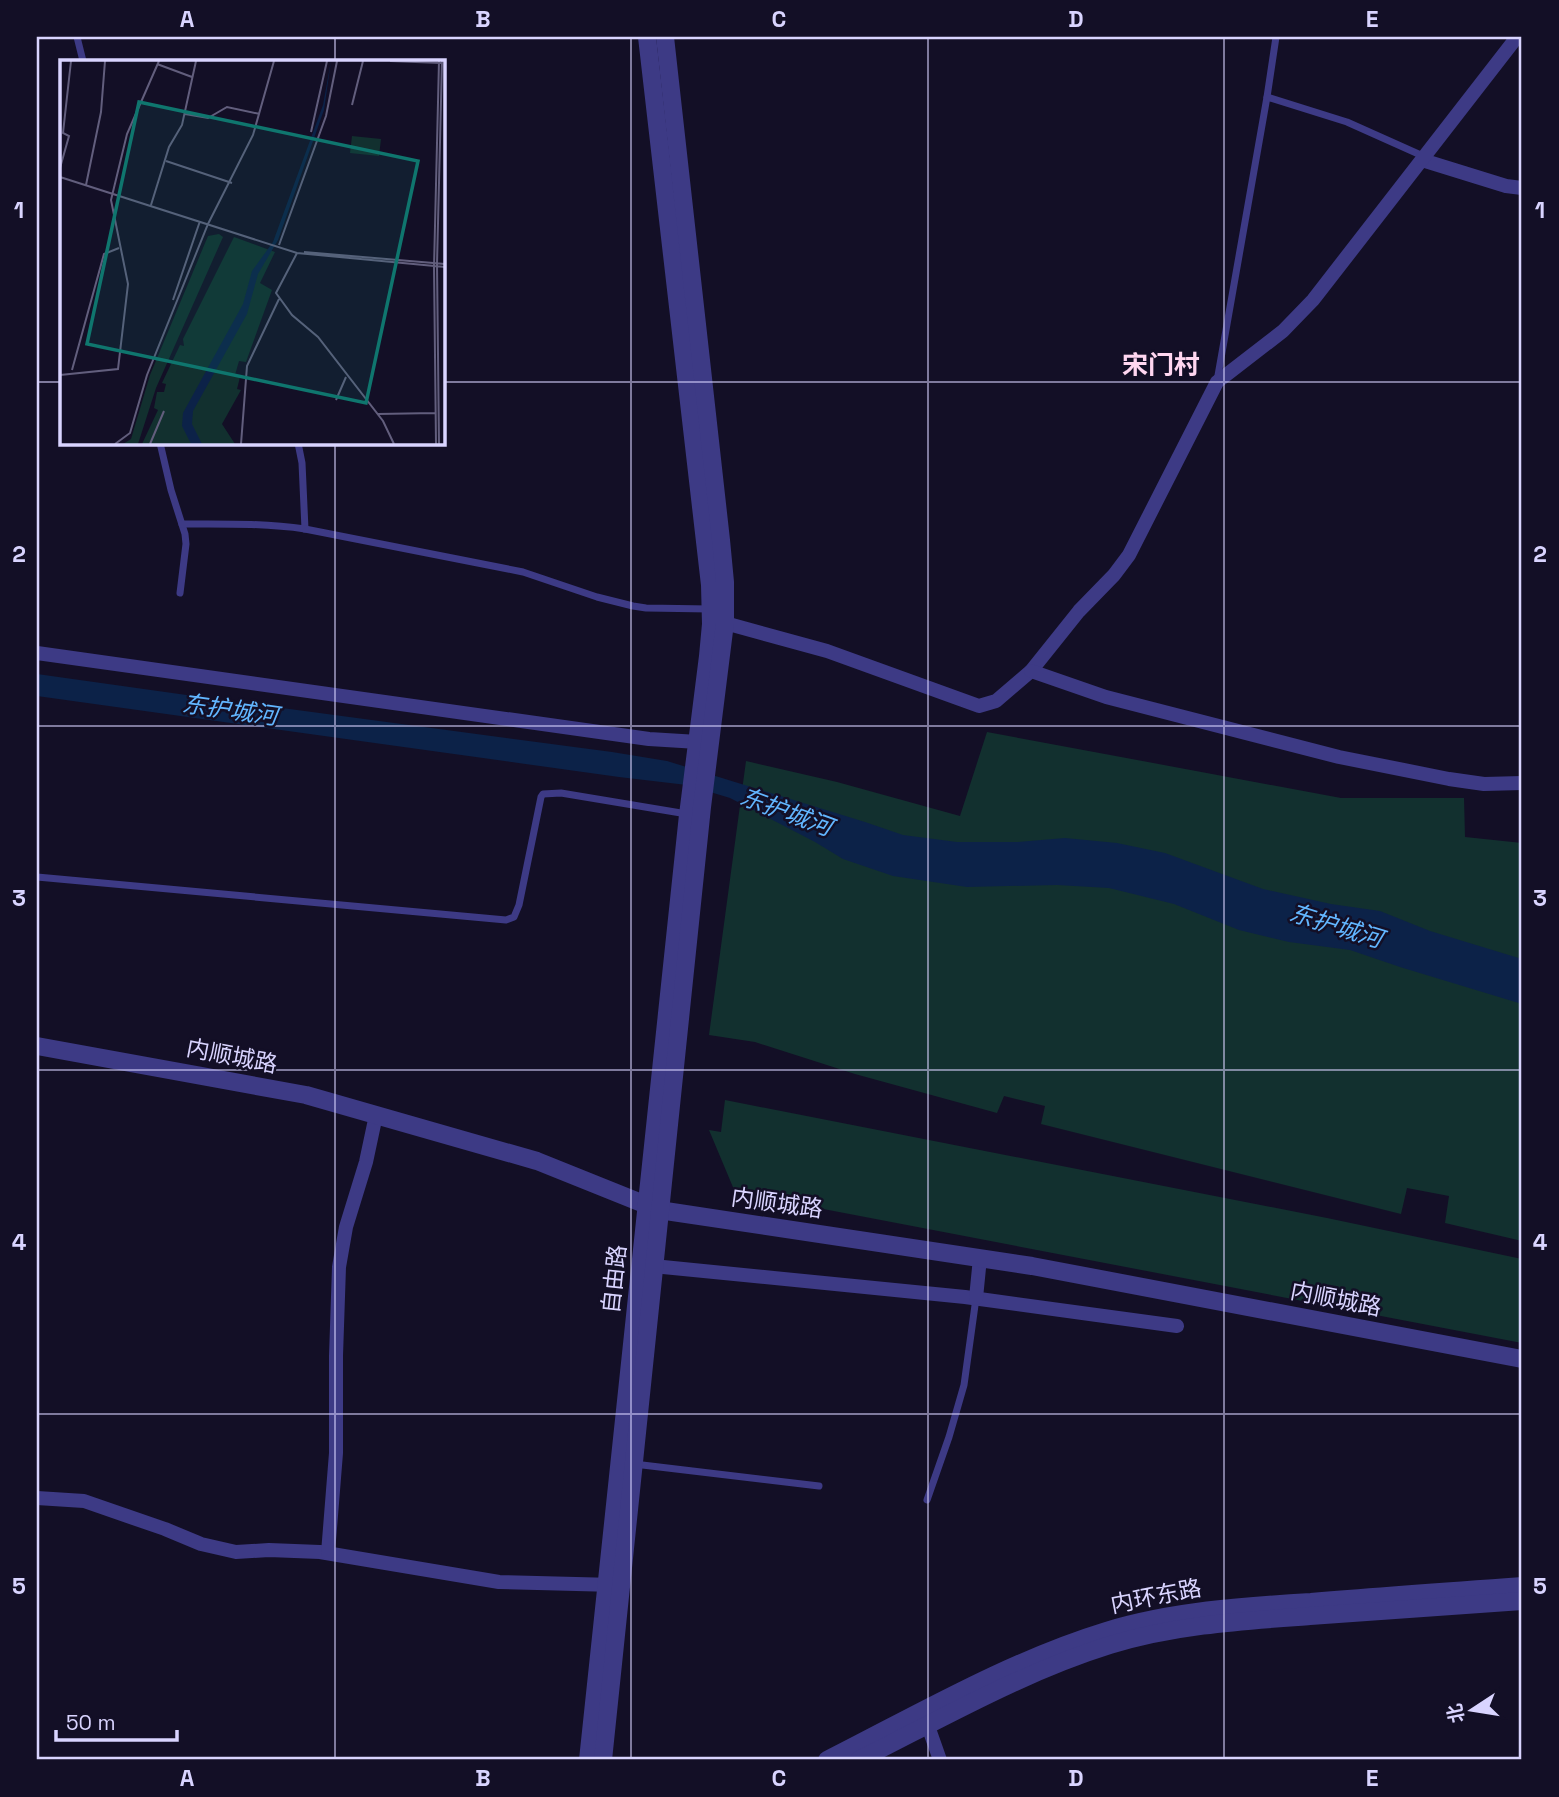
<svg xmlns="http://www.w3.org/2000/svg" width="1559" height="1797" viewBox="0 0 1559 1797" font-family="'Space Grotesk','Noto Sans SC',sans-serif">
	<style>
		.green { fill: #12302f }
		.water { fill: #0c2248 }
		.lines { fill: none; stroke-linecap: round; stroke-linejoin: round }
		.service { stroke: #3d3a85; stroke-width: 7 }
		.minor { stroke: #3d3a85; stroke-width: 14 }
		.tertiary { stroke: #3d3a85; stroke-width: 18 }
		.grid { fill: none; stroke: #d9d4ff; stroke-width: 2; stroke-opacity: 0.55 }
		.labels { text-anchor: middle; stroke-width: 5; stroke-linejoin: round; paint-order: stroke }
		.street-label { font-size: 23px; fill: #d9d4ff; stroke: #130f26 }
		.water-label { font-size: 24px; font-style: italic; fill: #62b6ff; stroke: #130f26 }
		.quarter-label { font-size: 26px; font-weight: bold; fill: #ffd6f0; stroke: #130f26 }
		.inset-road { fill: none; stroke: #625e7d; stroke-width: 2 }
		.view { fill: #0f766e; fill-opacity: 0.15; stroke: #0f766e; stroke-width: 3.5 }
		.inset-edge { fill: none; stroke: #d9d4ff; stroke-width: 3.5 }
		.neatline { fill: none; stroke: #d9d4ff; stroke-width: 2.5 }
		.grid-label { font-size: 23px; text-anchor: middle; font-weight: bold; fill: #d9d4ff }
	</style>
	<rect width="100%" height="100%" fill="#130f26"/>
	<g class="green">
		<polygon points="987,732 1341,798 1464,798 1465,837 1522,843 1522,1241 1445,1223 1449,1196 1407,1188 1401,1214 1041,1124 1045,1106 1004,1096 997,1113 855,1074 755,1042 709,1035 746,761 837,782 960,816"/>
		<polygon points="725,1100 1327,1218 1522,1259 1522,1343 735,1192 709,1130 721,1132"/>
	</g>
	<polygon class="water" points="37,674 222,700 612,752 667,761 865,822 903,835 957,842 1018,842 1065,838 1117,843 1165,853 1263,889 1331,904 1380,911 1430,931 1522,959 1522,1004 1400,967 1350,950 1289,942 1239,930 1174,904 1109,888 1057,885 967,887 893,876 843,859 815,842 730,798 687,785 619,777 37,696"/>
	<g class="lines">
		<g class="service">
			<polyline points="77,37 83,61"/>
			<polyline points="1267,97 1347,122 1423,156"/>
			<polyline points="1217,381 1267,97 1276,37"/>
			<polyline points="160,443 171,490 185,534 186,544 180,593"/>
			<polyline points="298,443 302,463 305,529"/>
			<path d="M182,524C223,524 264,523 305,529L523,572L597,597L633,606L646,608L710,609"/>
			<polyline points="37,877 506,920 514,917 519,905 541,797 543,794 561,793 687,814"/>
			<polyline points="634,1464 819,1486"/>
			<polyline points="927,1500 949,1437 964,1385 976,1298"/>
		</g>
		<g class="minor">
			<polyline points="1422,160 1506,186 1522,188"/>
			<polyline points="725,623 827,651 979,706 996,701 1031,671 1079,611 1114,575 1129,555 1217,382 1283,331 1313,300 1517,37"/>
			<polyline points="37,653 649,739 698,742"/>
			<polyline points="1031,671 1106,697 1339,757 1449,779 1484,784 1522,783"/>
			<polyline points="653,1266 965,1297 1177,1326"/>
			<polyline points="976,1298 980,1258"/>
			<polyline points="37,1498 84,1501 165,1529 201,1544 236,1552 269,1550 320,1552 499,1582 615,1585"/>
			<polyline points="328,1553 336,1453 336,1356 339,1267 346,1227 366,1162 376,1115"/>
			<polyline points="928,1726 940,1760"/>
		</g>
		<g class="tertiary">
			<polyline points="37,1046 306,1095 537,1161 659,1210 1032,1266 1522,1359"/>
			<polyline points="588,1760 688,815 708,656 711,624 710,585 647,37"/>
			<polyline points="603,1760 702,807 725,623 725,582 721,540 665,37"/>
			<path d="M827,1760C916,1715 1011,1660 1106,1631C1172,1611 1242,1606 1311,1602C1381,1596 1452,1591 1522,1586"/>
			<path d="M859,1760C941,1719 1023,1672 1110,1645C1175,1625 1243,1621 1310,1616C1381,1611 1451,1606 1522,1601"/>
		</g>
	</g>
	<path class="grid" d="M335,37V61M631,37V1760M928,37V1760M1224,37V1760M37,382H61M443,382H1522M335,443V1760M37,726H1522M37,1070H1522M37,1414H1522"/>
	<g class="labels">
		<g class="street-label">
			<text transform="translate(232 1056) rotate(11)" y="8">内顺城路</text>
			<text transform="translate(777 1203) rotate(8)" y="8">内顺城路</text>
			<text transform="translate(614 1279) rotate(-84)" y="8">自由路</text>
			<text transform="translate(1336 1299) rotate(11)" y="8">内顺城路</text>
			<text transform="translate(1156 1596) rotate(-11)" y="8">内环东路</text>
		</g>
		<g class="water-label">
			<text transform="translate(230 710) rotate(8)" y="8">东护城河</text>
			<text transform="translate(786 812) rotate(20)" y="8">东护城河</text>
			<text transform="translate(1336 926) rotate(17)" y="8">东护城河</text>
		</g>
		<g class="quarter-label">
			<text x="1161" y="374">宋门村</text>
		</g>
	</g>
	<g transform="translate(60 60)">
		<rect width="385" height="385" fill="#130f26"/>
		<path d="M292,76L321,79L319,96L290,93ZM159,174L163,177L96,328L78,384H63L71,379L90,315L148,176ZM174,177L215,192L200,223L212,230L186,302L179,301L175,315L180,317L177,329L181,330L162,364L175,384H82L98,350L94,348L97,332H104L106,324L102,323L120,285L124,286L123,279Z" fill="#12302f"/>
		<path d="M271,1L264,50L218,180L198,214L187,254L133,351L132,364L142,384H131L122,366L123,353L183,244L192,211L213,182L263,45Z" fill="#0c2248"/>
		<path class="inset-road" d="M330,1L381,3M97,4L132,17M292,45L303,1M125,54L148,58L167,47L200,54M251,72L267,1M106,101L172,123M0,108L9,76L3,73L11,1M0,117L237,193L385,207M385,119V348M26,125L41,52L45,1M91,145L109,87L122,65L136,1M219,185L266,56L277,1M244,192L385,204M237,193L216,233L232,255L258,277L323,361L334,384M113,240L140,161M12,310L44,194L59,188M0,315L58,309L68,224L51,140L67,74L99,1M276,340L286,317M318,354L375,353M55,384L70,373L87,315L148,164L193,75L214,1M90,384L104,351M181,384L187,306L219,239M376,384L374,207L379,1M379,384L377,204L382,1"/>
		<path class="view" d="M79,42L358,101L306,343L27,284Z"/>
		<rect width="385" height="385" class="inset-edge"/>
	</g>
	<rect width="1559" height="1797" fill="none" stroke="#130f26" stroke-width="77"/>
	<g transform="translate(1472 1710) rotate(258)" stroke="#130f26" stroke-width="5" paint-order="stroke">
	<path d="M0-5L12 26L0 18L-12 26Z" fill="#d9d4ff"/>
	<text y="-10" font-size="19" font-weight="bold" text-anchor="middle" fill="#d9d4ff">北</text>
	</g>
	<path d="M56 1730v10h121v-10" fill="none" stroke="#d9d4ff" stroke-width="3.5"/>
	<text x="66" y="1730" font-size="21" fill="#d9d4ff" stroke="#130f26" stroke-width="5" paint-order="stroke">50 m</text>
	<rect x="38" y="38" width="1482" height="1720" class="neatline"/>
	<g class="grid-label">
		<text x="187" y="27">A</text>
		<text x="483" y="27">B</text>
		<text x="779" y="27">C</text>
		<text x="1076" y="27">D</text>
		<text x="1372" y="27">E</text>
		<text x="19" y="218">1</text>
		<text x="1540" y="218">1</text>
		<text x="19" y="562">2</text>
		<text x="1540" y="562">2</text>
		<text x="19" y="906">3</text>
		<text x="1540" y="906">3</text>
		<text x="19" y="1250">4</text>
		<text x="1540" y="1250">4</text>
		<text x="19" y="1594">5</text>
		<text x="1540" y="1594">5</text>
		<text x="187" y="1786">A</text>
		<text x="483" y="1786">B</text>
		<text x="779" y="1786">C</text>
		<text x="1076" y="1786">D</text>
		<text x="1372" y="1786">E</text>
	</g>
</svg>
